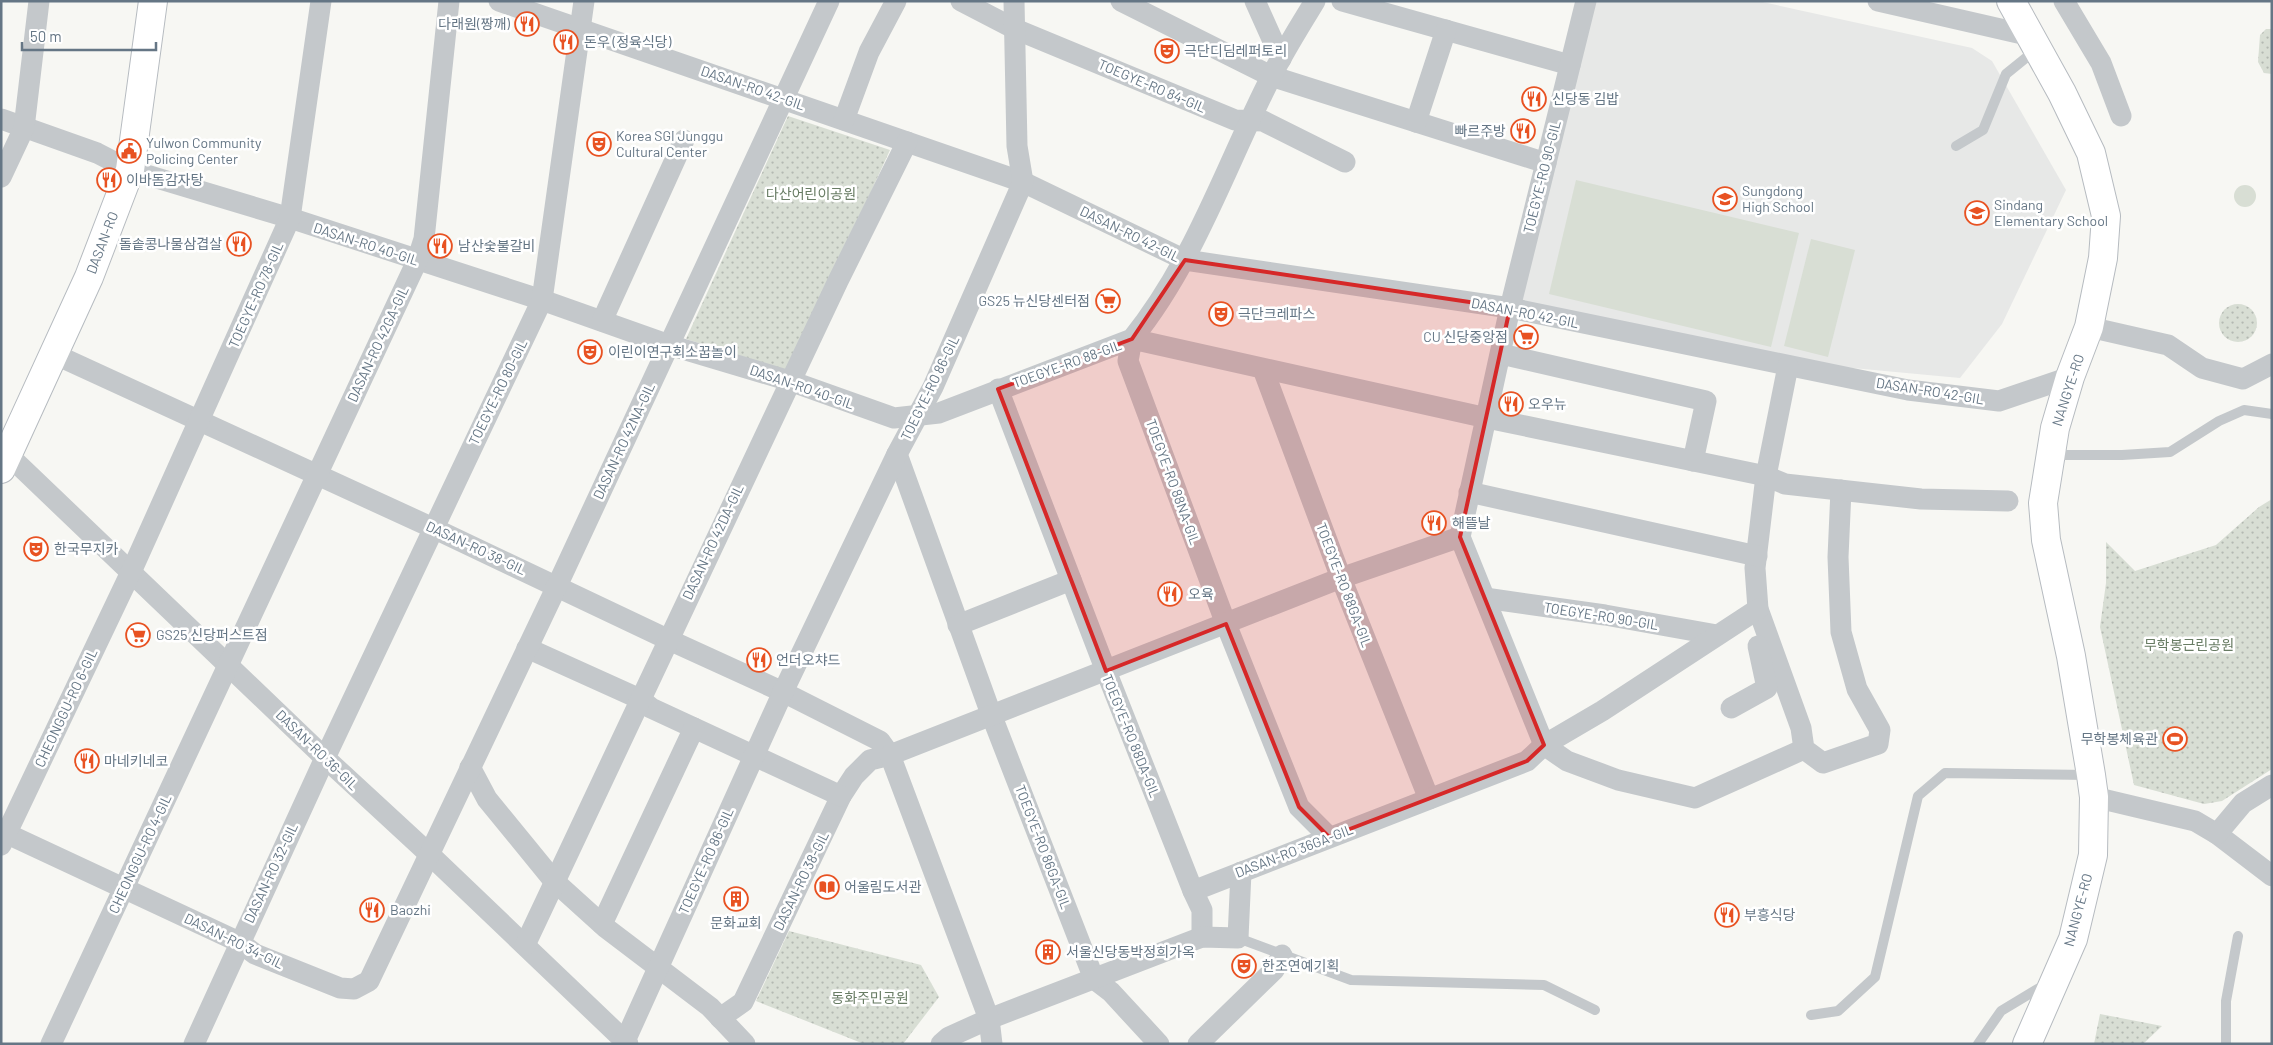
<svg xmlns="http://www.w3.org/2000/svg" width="2273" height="1045" viewBox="0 0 2273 1045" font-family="Barlow,'Noto Sans KR',sans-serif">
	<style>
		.built { fill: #e7e8e7 }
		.green { fill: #d8ded4 }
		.park { fill: url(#park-dots) }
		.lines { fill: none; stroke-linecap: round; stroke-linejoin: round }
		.secondary-casing { stroke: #b6bbc0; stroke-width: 30 }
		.lane { stroke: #c4c8cb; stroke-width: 10 }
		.street { stroke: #c4c8cb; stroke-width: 21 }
		.secondary { stroke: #fff; stroke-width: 28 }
		.marked { fill: #d62828; fill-opacity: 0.2; stroke: #d62828; stroke-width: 4; stroke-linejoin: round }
		.labels { text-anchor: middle; stroke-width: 5; stroke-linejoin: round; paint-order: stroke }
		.poi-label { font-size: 14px; fill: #657685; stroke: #fff; text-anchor: start }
		.street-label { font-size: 14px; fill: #657685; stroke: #fff }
		.park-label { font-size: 14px; fill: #687c64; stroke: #fff }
	</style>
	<defs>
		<pattern id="park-dots" width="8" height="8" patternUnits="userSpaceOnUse" patternTransform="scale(1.25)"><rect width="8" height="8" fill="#d8ded4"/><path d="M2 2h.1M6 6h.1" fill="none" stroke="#b3b9b2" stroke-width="1.8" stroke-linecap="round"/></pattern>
	</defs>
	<rect width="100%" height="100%" fill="#f7f7f3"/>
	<polygon class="built" points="1593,1 1758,1 1972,48 1992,61 2066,190 2002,324 1960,378 1831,366 1522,301"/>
	<g class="green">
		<polygon points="1576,180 1799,233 1771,347 1549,294"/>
		<circle cx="2245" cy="196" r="11"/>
		<polygon points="1811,239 1855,250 1828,357 1784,346"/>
	</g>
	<g class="park">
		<polygon points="2266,29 2272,29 2272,74 2264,73 2258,62 2260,35"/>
		<polygon points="788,116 890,150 789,371 686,339"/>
		<circle cx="2238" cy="323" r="19"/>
		<polygon points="2272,499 2272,769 2222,801 2204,804 2134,785 2100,627 2106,583 2106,542 2135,571 2216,545 2259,507"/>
		<polygon points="789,931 921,965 939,997 903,1044 864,1044 756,1001"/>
		<polygon points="2100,1014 2162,1026 2143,1044 2094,1044"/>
	</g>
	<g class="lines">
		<g class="secondary-casing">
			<g id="secondary">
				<polyline points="2011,1 2062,93 2091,153 2106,216 2103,258 2089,327 2070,377 2055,428 2043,503 2046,540 2071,656 2091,775 2094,797 2093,855 2073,939 2027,1044"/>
				<path id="s1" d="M1,469L89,277L130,170L153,1"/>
			</g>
		</g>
		<g class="lane">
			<polyline points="1956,146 1983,130 2006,74 2037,49"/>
			<polyline points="2052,455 2122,455 2170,452 2219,421 2244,410 2272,414"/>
			<polyline points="1238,938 1351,980 1544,985 1595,1010"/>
			<polyline points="1811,1015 1838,1011 1875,977 1918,796 1945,773 2090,775"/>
			<polyline points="1978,1044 2001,1011 2046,984"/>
			<polyline points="2226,1044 2226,1001 2238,936"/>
		</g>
		<g class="street">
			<polyline points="499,1 1023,182 1185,260 1510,308 1908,390 1999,401 2070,377"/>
			<polyline points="961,1 1015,29 1235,120 1263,121 1345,162"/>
			<polyline points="1121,1 1271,76 1546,163"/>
			<polyline points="1255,1 1281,59"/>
			<polyline points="1342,1 1570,65"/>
			<polyline points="1586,1 1510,308 1460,537 1544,745 1567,761 1618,780 1695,798 1804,749"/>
			<polyline points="1878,1 2031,36"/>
			<polyline points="2064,1 2101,63 2121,116"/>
			<path d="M1,119L97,153L130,170L290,218L542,300L669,345L790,381L894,418L939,413L1132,339C1195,261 1226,165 1271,77C1284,51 1300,26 1315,1"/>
			<polyline points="844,120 869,52 896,1"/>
			<polyline points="1416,122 1446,30"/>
			<polyline points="1,177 24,128 39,1"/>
			<polyline points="602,321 684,140"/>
			<polyline points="2089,327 2168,345 2202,368 2243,379 2272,364"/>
			<polyline points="54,354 433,528 667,639 783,692 880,741 890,755 870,760 854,776 841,796 743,1002 720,1018"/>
			<polyline points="1501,354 1706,401 1693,461"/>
			<polyline points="1788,366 1766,476 1755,568 1758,609 1801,728 1804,749 1823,763 1878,744 1880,730 1857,689 1841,632 1838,557 1841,490"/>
			<polyline points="1263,369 1341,578 1429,799"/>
			<polyline points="998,389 1106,671 1193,891"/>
			<polyline points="1,448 325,758 428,853 628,1044"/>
			<polyline points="897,454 991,714 1094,979"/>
			<polyline points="1469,492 1757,556"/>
			<polyline points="1485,598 1605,615 1717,635"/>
			<polyline points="958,625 1071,580"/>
			<polyline points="527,648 640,699 651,708 841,796"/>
			<polyline points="1731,708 1767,688 1758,646"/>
			<polyline points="470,767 487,799 554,881 606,928 710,1007 745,1044"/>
			<polyline points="2094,797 2195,821 2217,834 2272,876"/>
			<polyline points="1,831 239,942 255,954 340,988 354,989 369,981 557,586 829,1"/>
			<polyline points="2217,834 2243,803 2272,785"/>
			<polyline points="1329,837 1299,807 1226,624 1128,361 1132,339 1487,418 1766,476 1785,484 1921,499 2008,501"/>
			<polyline points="1,845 131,572 290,218 321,1"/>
			<polyline points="602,924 694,728"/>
			<polyline points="1202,937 1202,910 1193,891 1527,761 1544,745 1602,711 1758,609"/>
			<polyline points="525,945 838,281 907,142"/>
			<polyline points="1094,979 1111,992 1159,1044"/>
			<polyline points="625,1041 783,692 897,454 933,387 1023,182 1017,146 1014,1"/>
			<polyline points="51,1044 417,261 424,239 449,1"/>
			<polyline points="194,1044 325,758 542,300 584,1"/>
			<polyline points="941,1044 949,1037 989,1019 1202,937 1238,938 1241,872"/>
			<polyline points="992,1044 989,1019 890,755 1341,578 1460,537"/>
			<polyline points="1198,1044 1274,970 1282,955"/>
		</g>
		<use href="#secondary" class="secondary"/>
	</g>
	<path class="marked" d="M1185,260L1510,308L1460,537L1544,745L1527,761L1329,837L1299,807L1226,624L1106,671L998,389L1132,339Z"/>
	<defs>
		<g id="restaurant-ring" transform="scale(1.25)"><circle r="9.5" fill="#fff" stroke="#e85222" stroke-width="1.5"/><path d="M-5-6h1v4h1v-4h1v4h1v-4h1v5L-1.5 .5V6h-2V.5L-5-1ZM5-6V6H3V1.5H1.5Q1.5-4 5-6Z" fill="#e85222"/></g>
		<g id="theatre-ring" transform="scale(1.25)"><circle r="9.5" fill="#fff" stroke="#e85222" stroke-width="1.5"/><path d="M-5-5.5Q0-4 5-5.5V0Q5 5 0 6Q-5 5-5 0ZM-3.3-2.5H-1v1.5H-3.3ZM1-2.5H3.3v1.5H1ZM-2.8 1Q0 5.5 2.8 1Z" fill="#e85222"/></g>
		<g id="civic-ring" transform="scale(1.25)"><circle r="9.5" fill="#fff" stroke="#e85222" stroke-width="1.5"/><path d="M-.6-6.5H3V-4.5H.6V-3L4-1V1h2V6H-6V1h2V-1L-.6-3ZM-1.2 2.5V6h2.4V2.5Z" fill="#e85222"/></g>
		<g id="school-ring" transform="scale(1.25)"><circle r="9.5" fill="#fff" stroke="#e85222" stroke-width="1.5"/><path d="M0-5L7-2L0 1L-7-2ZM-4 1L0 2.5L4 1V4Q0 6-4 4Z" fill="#e85222"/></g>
		<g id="supermarket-ring" transform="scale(1.25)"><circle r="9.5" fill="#fff" stroke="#e85222" stroke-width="1.5"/><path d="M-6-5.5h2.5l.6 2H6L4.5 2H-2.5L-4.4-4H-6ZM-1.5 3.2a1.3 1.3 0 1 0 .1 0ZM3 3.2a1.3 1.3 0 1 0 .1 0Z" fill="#e85222"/></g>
		<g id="stadium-ring" transform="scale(1.25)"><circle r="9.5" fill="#fff" stroke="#e85222" stroke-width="1.5"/><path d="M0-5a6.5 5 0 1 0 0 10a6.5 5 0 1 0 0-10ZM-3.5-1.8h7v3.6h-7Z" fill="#e85222"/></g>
		<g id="library-ring" transform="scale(1.25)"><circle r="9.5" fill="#fff" stroke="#e85222" stroke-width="1.5"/><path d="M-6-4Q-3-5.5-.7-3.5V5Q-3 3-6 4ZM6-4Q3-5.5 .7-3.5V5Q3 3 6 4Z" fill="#e85222"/></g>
		<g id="building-ring" transform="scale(1.25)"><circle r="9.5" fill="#fff" stroke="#e85222" stroke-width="1.5"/><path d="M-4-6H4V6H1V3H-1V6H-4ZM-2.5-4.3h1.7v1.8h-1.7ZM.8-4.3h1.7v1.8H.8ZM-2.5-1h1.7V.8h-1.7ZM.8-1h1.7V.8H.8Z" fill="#e85222"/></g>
	</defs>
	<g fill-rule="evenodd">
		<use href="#restaurant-ring" x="527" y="24"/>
		<use href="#restaurant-ring" x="566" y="42"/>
		<use href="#theatre-ring" x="1167" y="51"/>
		<use href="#restaurant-ring" x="1534" y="99"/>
		<use href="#restaurant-ring" x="1523" y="131"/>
		<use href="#theatre-ring" x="599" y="144"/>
		<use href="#civic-ring" x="129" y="151"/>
		<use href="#restaurant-ring" x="109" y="180"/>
		<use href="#school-ring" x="1725" y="199"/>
		<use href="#school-ring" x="1977" y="213"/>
		<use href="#restaurant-ring" x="239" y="244"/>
		<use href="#restaurant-ring" x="440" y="246"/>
		<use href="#supermarket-ring" x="1108" y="301"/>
		<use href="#theatre-ring" x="1221" y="314"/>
		<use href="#supermarket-ring" x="1526" y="337"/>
		<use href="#theatre-ring" x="590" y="352"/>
		<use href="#restaurant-ring" x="1511" y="404"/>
		<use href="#restaurant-ring" x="1434" y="523"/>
		<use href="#theatre-ring" x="36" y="549"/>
		<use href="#restaurant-ring" x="1170" y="594"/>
		<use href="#supermarket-ring" x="138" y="635"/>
		<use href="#restaurant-ring" x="759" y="660"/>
		<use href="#stadium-ring" x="2175" y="739"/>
		<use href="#restaurant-ring" x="87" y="761"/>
		<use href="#library-ring" x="827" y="887"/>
		<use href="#building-ring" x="736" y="899"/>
		<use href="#restaurant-ring" x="372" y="910"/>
		<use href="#restaurant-ring" x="1727" y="915"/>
		<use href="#building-ring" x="1048" y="952"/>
		<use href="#theatre-ring" x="1244" y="966"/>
	</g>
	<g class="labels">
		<g class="poi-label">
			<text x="510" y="29" text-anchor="end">다래원(짱깨)</text>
			<text x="584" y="47">돈우 (정육식당)</text>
			<text x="1184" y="56">극단디딤레퍼토리</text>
			<text x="1552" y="104">신당동 김밥</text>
			<text x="1506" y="136" text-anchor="end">빠르주방</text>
			<text x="616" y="141">Korea SGI Junggu<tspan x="616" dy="16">Cultural Center</tspan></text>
			<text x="146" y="148">Yulwon Community<tspan x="146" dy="16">Policing Center</tspan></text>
			<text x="126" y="185">이바돔감자탕</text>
			<text x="1742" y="196">Sungdong<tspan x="1742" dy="16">High School</tspan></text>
			<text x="1994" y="210">Sindang<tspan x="1994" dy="16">Elementary School</tspan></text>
			<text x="222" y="249" text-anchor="end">돌솥콩나물삼겹살</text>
			<text x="458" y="251">남산숯불갈비</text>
			<text x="1090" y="306" text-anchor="end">GS25 뉴신당센터점</text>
			<text x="1238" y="319">극단크레파스</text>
			<text x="1508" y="342" text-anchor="end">CU 신당중앙점</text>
			<text x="608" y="357">이린이연구회소꿉놀이</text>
			<text x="1528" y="409">오우뉴</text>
			<text x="1452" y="528">해뜰날</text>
			<text x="54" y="554">한국무지카</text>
			<text x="1188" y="599">오육</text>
			<text x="156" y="640">GS25 신당퍼스트점</text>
			<text x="776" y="665">언더오챠드</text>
			<text x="2158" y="744" text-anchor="end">무학봉체육관</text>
			<text x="104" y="766">마네키네코</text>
			<text x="844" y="892">어울림도서관</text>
			<text x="390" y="915">Baozhi</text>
			<text x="1744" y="920">부흥식당</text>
			<text x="736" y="928" text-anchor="middle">문화교회</text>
			<text x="1066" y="957">서울신당동박정희가옥</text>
			<text x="1262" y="971">한조연예기획</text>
		</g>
		<g class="street-label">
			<text transform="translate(1152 86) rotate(23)" y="5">TOEGYE-RO 84-GIL</text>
			<text transform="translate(753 88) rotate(19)" y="5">DASAN-RO 42-GIL</text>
			<text transform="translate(1542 177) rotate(-76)" y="5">TOEGYE-RO 90-GIL</text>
			<text transform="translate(1130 234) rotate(26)" y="5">DASAN-RO 42-GIL</text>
			<text dy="5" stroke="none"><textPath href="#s1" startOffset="248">DASAN-RO</textPath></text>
			<text transform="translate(366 244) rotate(18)" y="5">DASAN-RO 40-GIL</text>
			<text transform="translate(256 295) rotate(-66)" y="5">TOEGYE-RO 78-GIL</text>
			<text transform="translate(1525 313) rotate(11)" y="5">DASAN-RO 42-GIL</text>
			<text transform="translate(378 344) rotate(-65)" y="5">DASAN-RO 42GA-GIL</text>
			<text transform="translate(1067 364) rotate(-20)" y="5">TOEGYE-RO 88-GIL</text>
			<text transform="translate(802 387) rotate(19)" y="5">DASAN-RO 40-GIL</text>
			<text transform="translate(930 388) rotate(-64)" y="5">TOEGYE-RO 86-GIL</text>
			<text transform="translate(2068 390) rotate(-72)" y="5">NANGYE-RO</text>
			<text transform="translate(1930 391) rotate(9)" y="5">DASAN-RO 42-GIL</text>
			<text transform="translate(498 392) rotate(-64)" y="5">TOEGYE-RO 80-GIL</text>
			<text transform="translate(624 441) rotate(-65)" y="5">DASAN-RO 42NA-GIL</text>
			<text transform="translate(1173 482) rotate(70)" y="5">TOEGYE-RO 88NA-GIL</text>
			<text transform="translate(713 542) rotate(-65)" y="5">DASAN-RO 42DA-GIL</text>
			<text transform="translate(476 548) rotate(25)" y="5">DASAN-RO 38-GIL</text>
			<text transform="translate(1344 585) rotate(69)" y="5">TOEGYE-RO 88GA-GIL</text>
			<text transform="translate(1601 616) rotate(9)" y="5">TOEGYE-RO 90-GIL</text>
			<text transform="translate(66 708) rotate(-65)" y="5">CHEONGGU-RO 6-GIL</text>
			<text transform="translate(1131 736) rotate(68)" y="5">TOEGYE-RO 88DA-GIL</text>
			<text transform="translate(317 750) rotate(44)" y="5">DASAN-RO 36-GIL</text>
			<text transform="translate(1043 847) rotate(69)" y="5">TOEGYE-RO 86GA-GIL</text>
			<text transform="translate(1294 851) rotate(-21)" y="5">DASAN-RO 36GA-GIL</text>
			<text transform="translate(140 854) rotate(-65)" y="5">CHEONGGU-RO 4-GIL</text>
			<text transform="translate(706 861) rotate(-66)" y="5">TOEGYE-RO 86-GIL</text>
			<text transform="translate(271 873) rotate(-65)" y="5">DASAN-RO 32-GIL</text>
			<text transform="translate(801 881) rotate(-64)" y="5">DASAN-RO 38-GIL</text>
			<text transform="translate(2078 910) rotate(-75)" y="5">NANGYE-RO</text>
			<text transform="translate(234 941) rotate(26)" y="5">DASAN-RO 34-GIL</text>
		</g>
		<g class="park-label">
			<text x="811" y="199">다산어린이공원</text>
			<text x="2189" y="650">무학봉근린공원</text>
			<text x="870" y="1003">동화주민공원</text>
		</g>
	</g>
	<rect width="2273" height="1045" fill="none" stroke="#657685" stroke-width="5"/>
	<path d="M22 42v8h134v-8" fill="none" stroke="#657685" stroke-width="2.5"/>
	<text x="30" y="42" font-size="15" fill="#657685" stroke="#ffffff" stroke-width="4" paint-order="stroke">50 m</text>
</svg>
